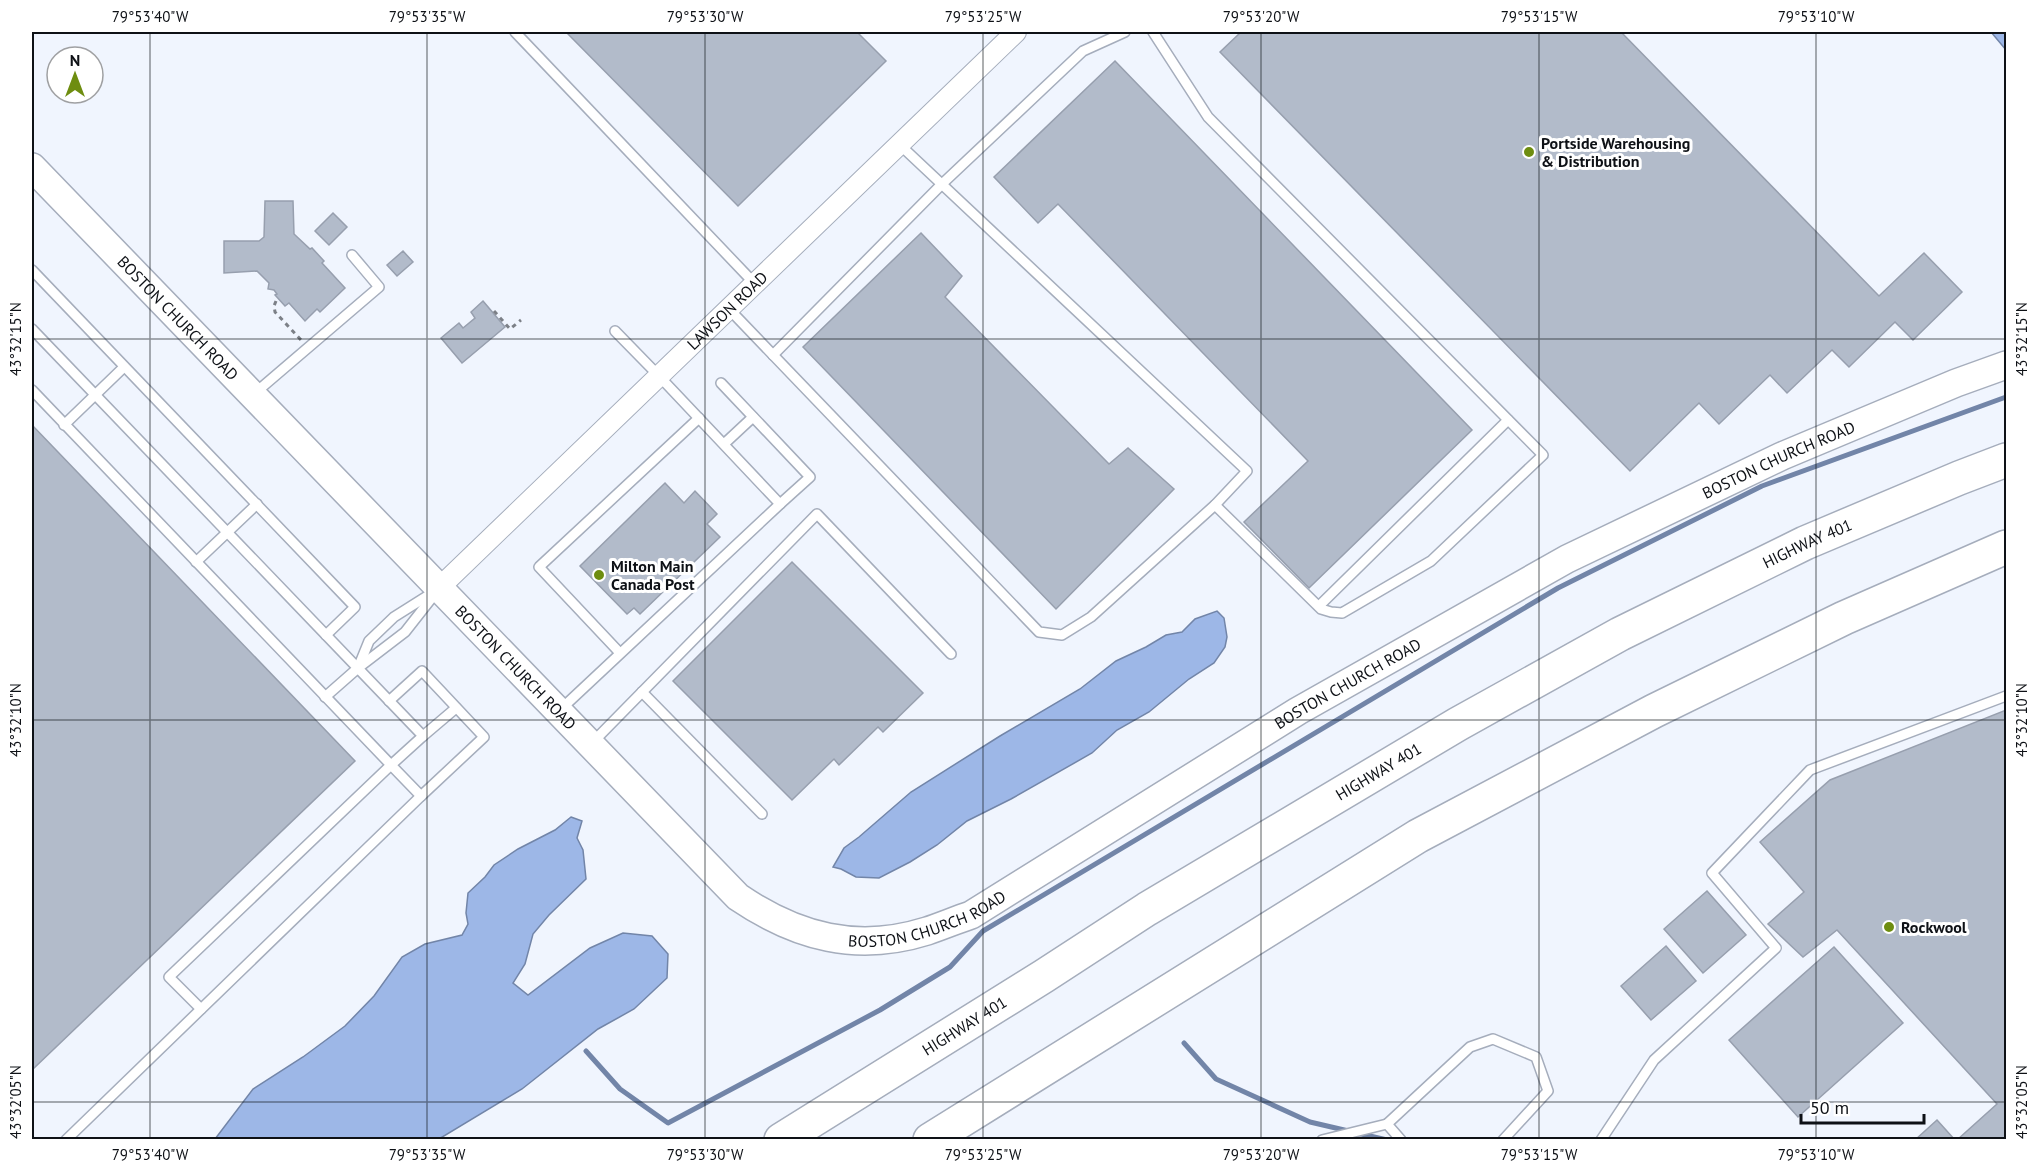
<svg xmlns="http://www.w3.org/2000/svg" width="2038" height="1171" viewBox="0 0 2038 1171" font-family="'PT Sans',sans-serif">
	<style>
		.water { fill: #9db7e7; stroke: #7285a8; stroke-width: 1.5 }
		.lines { fill: none; stroke-linecap: round; stroke-linejoin: round }
		.stream { stroke: #7285a8; stroke-width: 5 }
		.building { fill: #b2bbca; stroke: #979fae; stroke-width: 1.5 }
		.lane-casing { stroke: #a5adbc; stroke-width: 12 }
		.street-casing { stroke: #a5adbc; stroke-width: 22 }
		.secondary-casing { stroke: #a5adbc; stroke-width: 30 }
		.highway-casing { stroke: #a5adbc; stroke-width: 36 }
		.path { stroke: #7c8087; stroke-width: 3; stroke-dasharray: 4.5 4.5; stroke-linecap: butt }
		.lane { stroke: #fff; stroke-width: 9 }
		.street { stroke: #fff; stroke-width: 20 }
		.secondary { stroke: #fff; stroke-width: 27 }
		.highway { stroke: #fff; stroke-width: 33 }
		.ticks { fill: none; stroke: #0e1116; stroke-width: 1.5; stroke-opacity: 0.45 }
		.poi-dot { fill: #6e8d10; stroke: #fff; stroke-width: 2 }
		.labels { text-anchor: middle; stroke-width: 6; stroke-linejoin: round; paint-order: stroke }
		.poi-label { font-size: 16px; font-weight: bold; fill: #0e1116; stroke: #fff; text-anchor: start }
		.street-label { font-size: 16px; fill: #0e1116; stroke: #fff }
		.neatline { fill: none; stroke: #0e1116; stroke-width: 2 }
		.ticks-label { font-size: 15px; text-anchor: middle; fill: #0e1116 }
	</style>
	<rect width="100%" height="100%" fill="#f0f5fe"/>
	<g class="water">
		<polygon points="1991,32 2006,32 2006,50"/>
		<polygon points="1217,611 1224,618 1227,637 1225,647 1214,663 1189,679 1149,712 1117,730 1092,753 1011,799 967,821 937,845 910,862 879,878 856,877 841,869 833,867 844,848 859,837 911,792 1000,736 1080,689 1116,661 1146,647 1166,635 1182,632 1195,619"/>
		<polygon points="571,817 582,821 577,838 583,850 586,879 549,915 533,934 525,964 513,983 528,995 590,948 623,933 652,936 668,954 667,978 634,1009 598,1029 522,1089 439,1139 215,1139 253,1089 303,1057 345,1026 374,996 402,957 425,944 462,935 468,924 466,913 468,893 485,877 494,865 518,849 555,830"/>
	</g>
	<g class="lines">
		<g class="stream">
			<polyline points="1184,1043 1216,1079 1310,1122 1387,1140"/>
			<polyline points="586,1051 620,1089 668,1123 880,1010 950,967 983,931 1558,588 1762,486 2006,397"/>
		</g>
	</g>
	<g class="building">
		<polygon points="566,32 857,32 886,61 738,206"/>
		<polygon points="1241,32 1621,32 1879,296 1924,253 1962,292 1913,340 1895,322 1849,367 1832,350 1787,393 1770,375 1719,424 1699,403 1630,471 1220,52"/>
		<polygon points="1115,61 1472,430 1309,588 1244,522 1308,461 1058,204 1038,223 994,177"/>
		<polygon points="265,201 293,201 294,234 310,249 312,248 324,261 322,263 345,288 320,312 317,309 305,321 289,303 285,306 275,295 277,294 274,290 268,289 269,283 257,271 224,273 224,241 259,241 264,237"/>
		<polygon points="333,213 347,227 329,245 315,231"/>
		<polygon points="921,233 962,276 945,297 1109,464 1128,448 1174,489 1056,609 803,347"/>
		<polygon points="403,251 413,262 397,276 387,265"/>
		<polygon points="483,301 505,327 462,363 441,338 459,323 463,328 475,318 471,312"/>
		<polygon points="32,425 355,761 32,1070"/>
		<polygon points="665,483 684,503 695,491 717,514 707,524 720,537 640,614 634,608 627,614 580,566"/>
		<polygon points="792,562 923,693 883,732 878,727 839,765 834,759 792,800 673,681"/>
		<polygon points="2006,710 2006,1140 1957,1140 1997,1104 1837,930 1803,957 1768,924 1804,892 1760,842 1830,780"/>
		<polygon points="1707,891 1746,935 1703,973 1664,929"/>
		<polygon points="1666,946 1696,981 1651,1020 1621,986"/>
		<polygon points="1834,947 1903,1023 1798,1117 1729,1040"/>
		<polygon points="1937,1120 1955,1140 1915,1140"/>
	</g>
	<g class="lines">
		<g class="lane-casing">
			<g id="lane">
				<polyline points="515,32 755,284"/>
				<polyline points="899,144 1247,471 1215,505"/>
				<polyline points="32,270 355,607 326,635"/>
				<polyline points="729,309 1039,632 1062,635 1091,617 1215,505 1321,609 1331,612 1342,613 1431,561 1543,455 1208,117 1153,32"/>
				<polyline points="32,329 423,736 391,765 421,796 66,1140"/>
				<polyline points="773,355 942,184 1083,51 1125,32"/>
				<polyline points="721,383 810,477 780,504"/>
				<polyline points="32,390 391,765 169,977 201,1009"/>
				<polyline points="255,393 379,287 352,255"/>
				<polyline points="64,425 124,367"/>
				<polyline points="724,444 753,417"/>
				<polyline points="196,562 257,504"/>
				<polyline points="1319,606 1508,420"/>
				<polyline points="620,653 539,567 699,418"/>
				<polyline points="358,668 369,641 394,617 432,593"/>
				<polyline points="642,692 762,814"/>
				<polyline points="325,697 358,668 405,632 438,590"/>
				<polyline points="389,701 422,671 484,737 421,796"/>
				<polyline points="560,710 780,504 659,376 615,331"/>
				<polyline points="423,736 456,708"/>
				<polyline points="593,742 817,514 951,654"/>
				<polyline points="1387,1124 1470,1047 1493,1039 1536,1057 1548,1091 1503,1140"/>
				<polyline points="1322,1140 1387,1124 1401,1140"/>
				<polyline points="1601,1140 1654,1060 1776,948 1712,873 1810,770 2006,696"/>
			</g>
		</g>
		<g class="street-casing">
			<g id="street">
				<path id="s1" d="M439,588L1016,32"/>
			</g>
		</g>
		<g class="secondary-casing">
			<g id="secondary">
				<path id="s2" d="M32,167L738,897C797,937 857,953 927,931C942,926 956,920 971,915L1298,711L1567,559L1782,456L1956,383L2006,365"/>
			</g>
		</g>
		<g class="highway-casing">
			<g id="highway">
				<path id="s3" d="M781,1140L1044,976L1147,909L1458,724L1620,634L1805,543L1959,478L2006,460"/>
				<polyline points="930,1140 1418,836 1654,711 1844,618 2006,547"/>
			</g>
		</g>
		<g class="path">
			<polyline points="276,301 274,306 275,312 301,340"/>
			<polyline points="494,311 510,329 521,320"/>
		</g>
		<use href="#lane" class="lane"/>
		<use href="#street" class="street"/>
		<use href="#secondary" class="secondary"/>
		<use href="#highway" class="highway"/>
	</g>
	<path class="ticks" d="M150,32V1140M427,32V1140M705,32V1140M983,32V1140M1261,32V1140M1539,32V1140M1816,32V1140M32,339H2006M32,720H2006M32,1102H2006"/>
	<g class="poi-dot">
		<circle cx="1529" cy="152" r="6"/>
		<circle cx="599" cy="575" r="6"/>
		<circle cx="1889" cy="927" r="6"/>
	</g>
	<g class="labels">
		<g class="poi-label">
			<text x="1541" y="149">Portside Warehousing<tspan x="1541" dy="18">&amp; Distribution</tspan></text>
			<text x="611" y="572">Milton Main<tspan x="611" dy="18">Canada Post</tspan></text>
			<text x="1901" y="933">Rockwool</text>
		</g>
		<g class="street-label">
			<text dy="6" stroke="none"><textPath href="#s1" startOffset="400">LAWSON ROAD</textPath></text>
			<text dy="6" stroke="none"><textPath href="#s2" startOffset="210">BOSTON CHURCH ROAD</textPath></text>
			<text dy="6" stroke="none"><textPath href="#s2" startOffset="2190">BOSTON CHURCH ROAD</textPath></text>
			<text dy="6" stroke="none"><textPath href="#s3" startOffset="1188">HIGHWAY 401</textPath></text>
			<text dy="6" stroke="none"><textPath href="#s2" startOffset="696">BOSTON CHURCH ROAD</textPath></text>
			<text dy="6" stroke="none"><textPath href="#s2" startOffset="1704">BOSTON CHURCH ROAD</textPath></text>
			<text dy="6" stroke="none"><textPath href="#s3" startOffset="702">HIGHWAY 401</textPath></text>
			<text dy="6" stroke="none"><textPath href="#s2" startOffset="1218">BOSTON CHURCH ROAD</textPath></text>
			<text dy="6" stroke="none"><textPath href="#s3" startOffset="216">HIGHWAY 401</textPath></text>
		</g>
	</g>
	<rect width="2038" height="1171" fill="none" stroke="#ffffff" stroke-width="66"/>
	<g transform="translate(75 75)"><circle r="28" fill="#ffffff" stroke="#9fa0a2" stroke-width="1.5"/>
	<path d="M0-4.5L10 22L0 15L-10 22Z" fill="#6e8d10"/>
	<text y="-9" font-size="16" font-weight="bold" text-anchor="middle" fill="#0e1116">N</text>
	</g>
	<path d="M1801 1114v9h123v-9" fill="none" stroke="#0e1116" stroke-width="3"/>
	<text x="1810" y="1114" font-size="18" fill="#0e1116" stroke="#ffffff" stroke-width="4.5" paint-order="stroke">50 m</text>
	<rect x="33" y="33" width="1972" height="1105" class="neatline"/>
	<g class="ticks-label">
		<text x="150" y="22">79°53'40"W</text>
		<text x="427" y="22">79°53'35"W</text>
		<text x="705" y="22">79°53'30"W</text>
		<text x="983" y="22">79°53'25"W</text>
		<text x="1261" y="22">79°53'20"W</text>
		<text x="1539" y="22">79°53'15"W</text>
		<text x="1816" y="22">79°53'10"W</text>
		<text transform="translate(16 339) rotate(-90)" y="5">43°32'15"N</text>
		<text transform="translate(2022 339) rotate(-90)" y="5">43°32'15"N</text>
		<text transform="translate(16 720) rotate(-90)" y="5">43°32'10"N</text>
		<text transform="translate(2022 720) rotate(-90)" y="5">43°32'10"N</text>
		<text transform="translate(16 1102) rotate(-90)" y="5">43°32'05"N</text>
		<text transform="translate(2022 1102) rotate(-90)" y="5">43°32'05"N</text>
		<text x="150" y="1160">79°53'40"W</text>
		<text x="427" y="1160">79°53'35"W</text>
		<text x="705" y="1160">79°53'30"W</text>
		<text x="983" y="1160">79°53'25"W</text>
		<text x="1261" y="1160">79°53'20"W</text>
		<text x="1539" y="1160">79°53'15"W</text>
		<text x="1816" y="1160">79°53'10"W</text>
	</g>
</svg>
